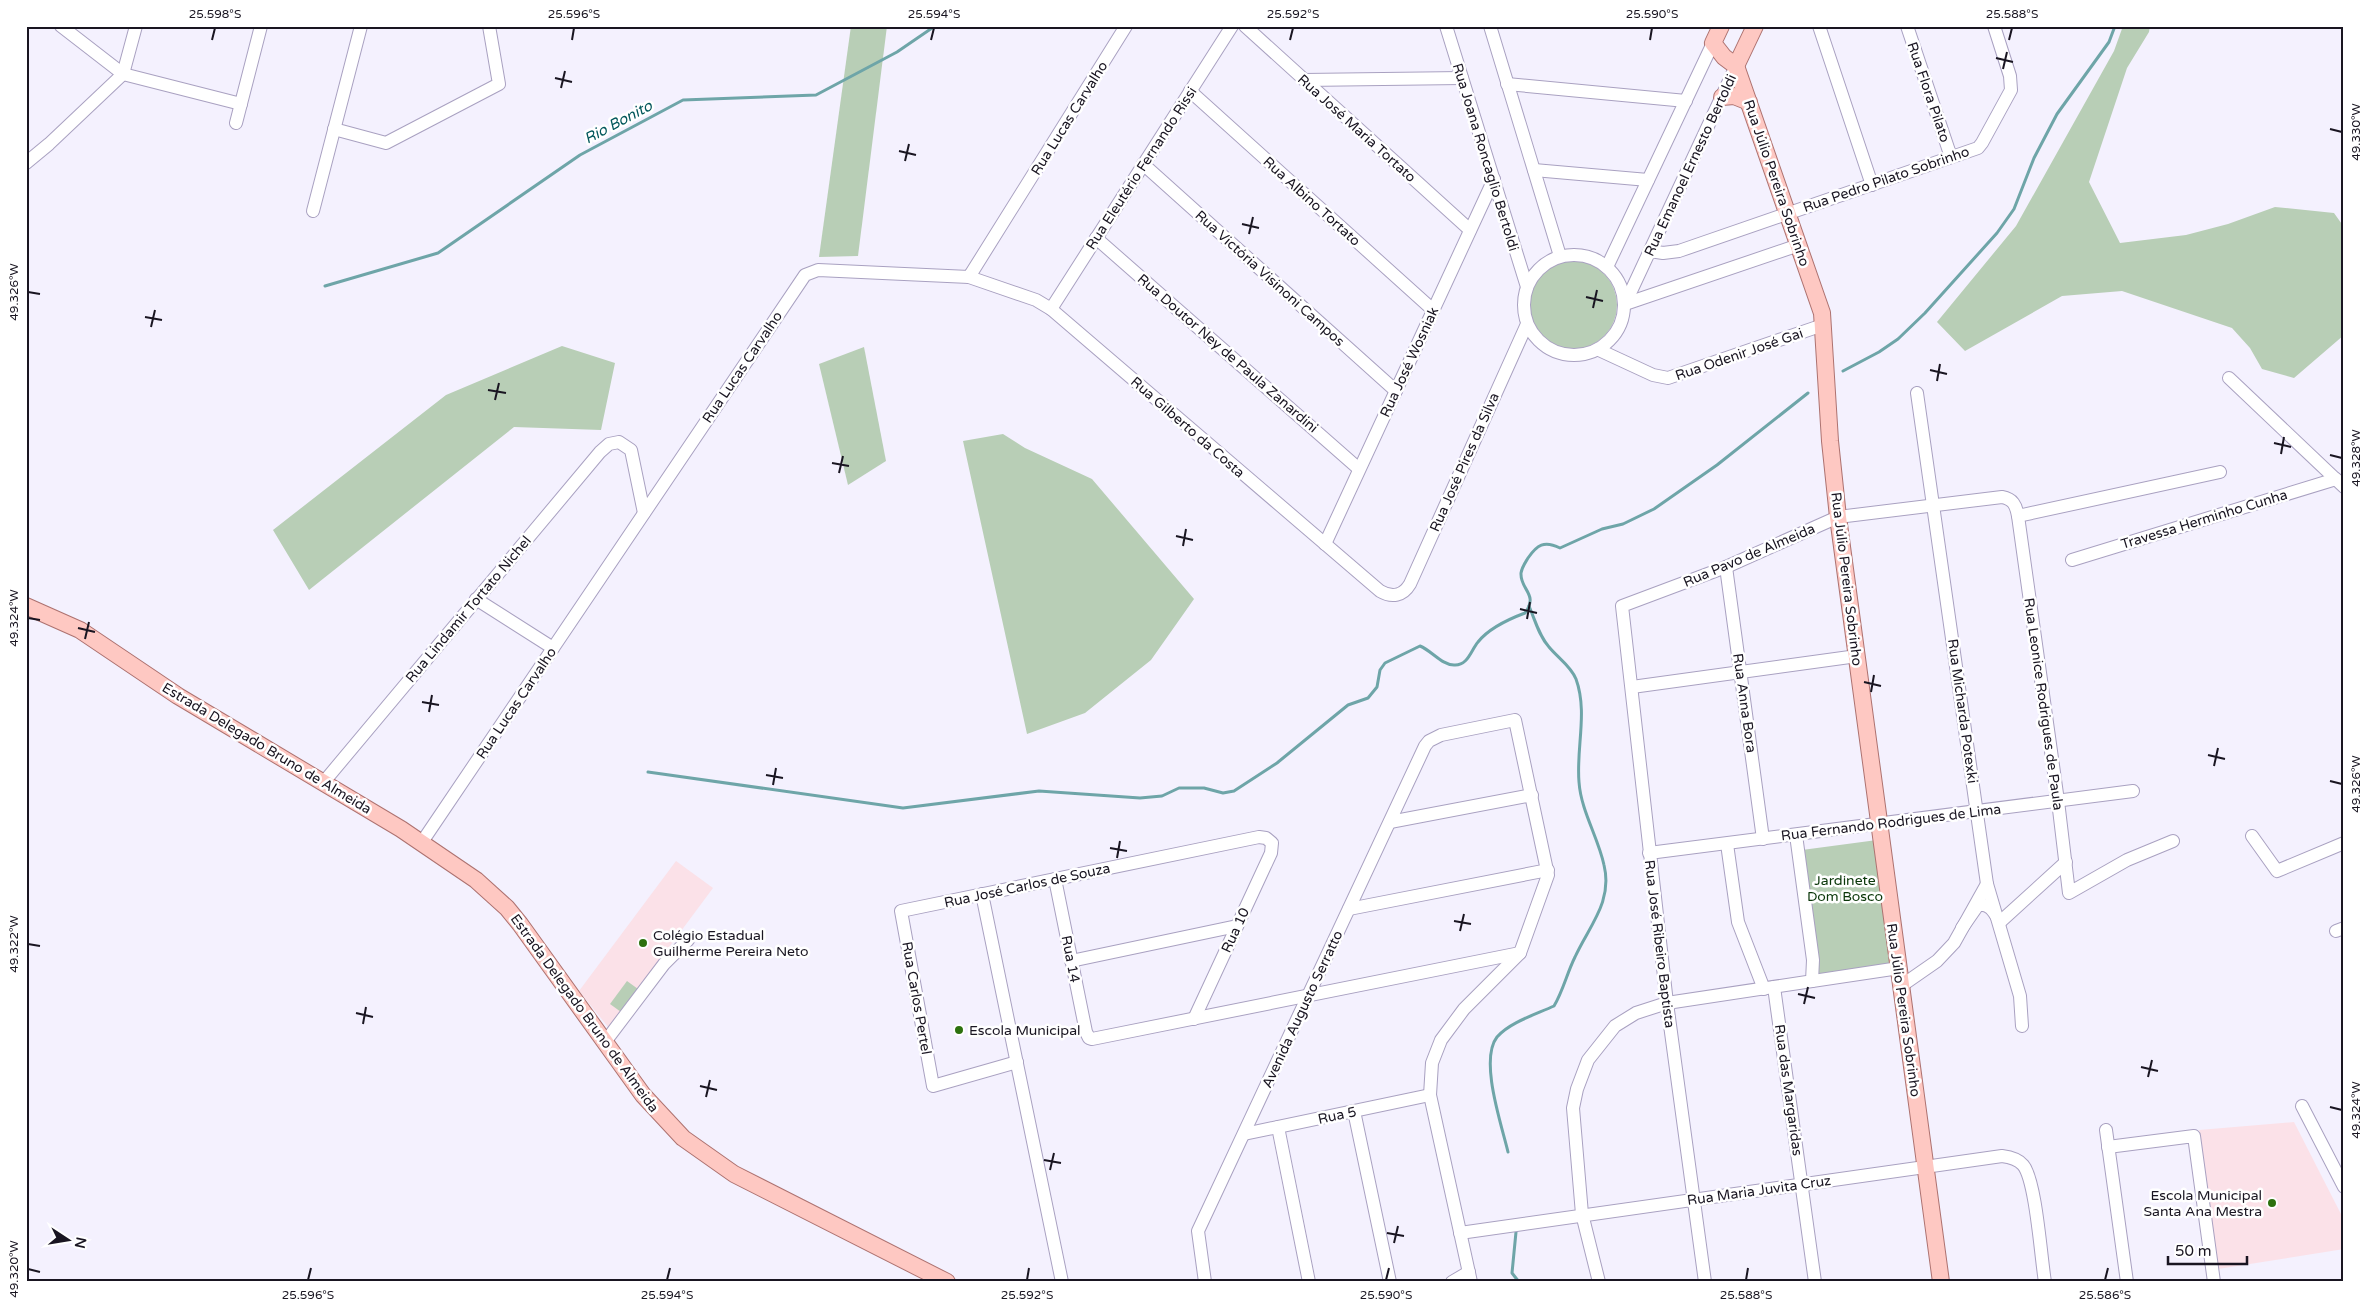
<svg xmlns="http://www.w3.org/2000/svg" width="2370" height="1308" viewBox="0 0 2370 1308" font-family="'Varela Round',sans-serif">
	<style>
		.education { fill: #fbe1e8 }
		.green { fill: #b8ceb6 }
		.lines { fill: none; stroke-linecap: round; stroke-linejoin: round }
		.stream { stroke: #6ea5a8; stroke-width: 3 }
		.minor-casing { stroke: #a9a1c1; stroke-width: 14 }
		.major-casing { stroke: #ad7270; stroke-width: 18 }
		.minor { stroke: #fff; stroke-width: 12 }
		.major { stroke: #fec8c2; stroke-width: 16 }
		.ticks { fill: none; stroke: #191521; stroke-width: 2 }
		.poi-dot { fill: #2d710e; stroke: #fff; stroke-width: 2 }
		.labels { text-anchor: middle; stroke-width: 5; stroke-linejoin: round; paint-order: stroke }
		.street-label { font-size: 14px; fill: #191521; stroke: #fff }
		.park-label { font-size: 14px; fill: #093608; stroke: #fff }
		.poi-label { font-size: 14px; fill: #191521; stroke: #fff; text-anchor: start }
		.water-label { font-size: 15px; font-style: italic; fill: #00565a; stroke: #fff }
		.neatline { fill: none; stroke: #191521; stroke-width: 2 }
		.ticks-label { font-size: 12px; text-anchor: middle; fill: #191521 }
	</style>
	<rect width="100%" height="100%" fill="#f4f1fe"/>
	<g class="education">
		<polygon points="676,861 713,888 609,1028 579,991"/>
		<polygon points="2294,1122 2344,1220 2344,1249 2218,1269 2199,1130"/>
	</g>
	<g class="green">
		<polygon points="851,26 887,26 858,256 819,257"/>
		<polygon points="2123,26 2150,26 2149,32 2127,68 2089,182 2120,243 2186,235 2228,224 2275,207 2334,213 2344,227 2344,335 2294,378 2262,369 2250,348 2232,328 2122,291 2062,296 1965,351 1937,322 2016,226 2114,51"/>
		<circle cx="1573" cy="305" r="44"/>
		<polygon points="562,346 615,363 601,430 514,427 309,590 273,530 446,395"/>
		<polygon points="864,347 886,461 848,485 819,364"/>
		<polygon points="1003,434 1025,448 1092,479 1194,599 1151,660 1085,713 1027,734 963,441"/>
		<polygon points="1877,840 1894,965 1819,975 1802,850"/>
		<polygon points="627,981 638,989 621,1012 610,1004"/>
	</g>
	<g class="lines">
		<g class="stream">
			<polyline points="325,286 438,253 580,155 683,100 816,95 897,52 935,26"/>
			<polyline points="1843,371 1879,352 1898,339 1925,313 1997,233 2014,209 2034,158 2057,114 2109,42 2115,26"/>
			<path d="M648,772L903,808L1039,791L1140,798L1162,796L1179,788H1204L1223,793L1234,791L1277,763L1348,705L1368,698L1377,687L1380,670L1385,663L1420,646C1432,651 1442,665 1454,665C1468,666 1471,650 1478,642C1489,628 1509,619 1525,613C1539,594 1520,590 1521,573C1522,567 1525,563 1528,558C1537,545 1544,540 1560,548L1602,529L1623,524L1654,509L1717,465L1808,393"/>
			<path d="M1508,1152C1502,1126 1479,1060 1497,1037C1510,1022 1537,1014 1554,1006C1563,991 1567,973 1575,957C1589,926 1613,902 1604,865C1598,837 1581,811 1579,782C1576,748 1588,712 1576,679C1571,666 1558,658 1549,647C1539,636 1535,620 1529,606"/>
			<polyline points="1516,1232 1512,1273 1519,1282"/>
		</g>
		<g class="minor-casing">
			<g id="minor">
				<polyline points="61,26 123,74 241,104"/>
				<polyline points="1245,26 1470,230"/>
				<polyline points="1446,26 1527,287"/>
				<polyline points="1490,26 1560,256"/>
				<polyline points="1819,26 1872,185"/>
				<polyline points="1907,26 1951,157"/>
				<polyline points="1304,80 1462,78"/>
				<polyline points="1507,84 1686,101"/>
				<polyline points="1190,91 1433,310"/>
				<polyline points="236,123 261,26"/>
				<polyline points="334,129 386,143 499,84 489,26"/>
				<polyline points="26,163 49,144 123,74 136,26"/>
				<polyline points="1143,164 1396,391"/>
				<polyline points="1534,170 1648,180"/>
				<polyline points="313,211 361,26"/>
				<polyline points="1096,238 1359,469"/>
				<polyline points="1650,251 1663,253 1679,251 1978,148 1982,143 2011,90 2010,76 1994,26"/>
				<circle cx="1574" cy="305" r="50"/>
				<polyline points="1607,267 1713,43"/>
				<path d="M969,277L1036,300L1051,309L1380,591C1392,598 1403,596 1410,584L1527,324"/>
				<polyline points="1625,304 1736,66"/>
				<polyline points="1625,304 1799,245"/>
				<polyline points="1051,309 1232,26"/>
				<polyline points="1599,350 1653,375 1668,378 1823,325"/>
				<polyline points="2229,378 2344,487"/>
				<polyline points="1917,393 1987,884 2020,996 2022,1026"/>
				<polyline points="2018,516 2058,801 2069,893 2127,860 2173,841"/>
				<polyline points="1325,544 1494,179"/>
				<polyline points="2072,560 2336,479"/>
				<polyline points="1726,567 1763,839"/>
				<polyline points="476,599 553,648"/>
				<polyline points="1632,687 1857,656"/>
				<polyline points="323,783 600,452 609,444 619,442 631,450 644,513"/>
				<polyline points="1390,822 1532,795"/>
				<polyline points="1796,835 1813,960 1812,981"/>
				<polyline points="2252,836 2277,871 2344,843"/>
				<polyline points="422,842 805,275 818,270 969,277 1126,26"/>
				<polyline points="1727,844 1738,922 1764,989"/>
				<polyline points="1649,853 2133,791"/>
				<polyline points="1055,879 1086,1032 1089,1038 1092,1039 1520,953"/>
				<polyline points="982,894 1062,1282"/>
				<polyline points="1349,909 1548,870"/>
				<path d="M1962,928L1978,905C1990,903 1994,912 2000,922L2066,862"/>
				<polyline points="2336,931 2344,928"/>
				<polyline points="1071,961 1237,926"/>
				<polyline points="1901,986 1937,961 1954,943 1987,884"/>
				<polyline points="1774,987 1815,1282"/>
				<polyline points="605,1042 664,964 688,940"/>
				<polyline points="1017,1062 933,1086 901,911 1259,837 1266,838 1272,843 1271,853 1194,1019"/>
				<polyline points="2302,1106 2344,1187"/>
				<polyline points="1354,1111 1390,1282"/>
				<polyline points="1278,1127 1309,1282"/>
				<polyline points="2106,1130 2127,1282"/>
				<polyline points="1244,1134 1430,1095"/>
				<polyline points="2108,1147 2194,1136 2214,1282"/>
				<path d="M1460,1233L2002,1156C2010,1157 2018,1159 2023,1165C2036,1180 2041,1259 2045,1282"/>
				<polyline points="1205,1282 1198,1231 1425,746 1429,741 1441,735 1515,720 1548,875 1520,953 1464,1009 1441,1040 1432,1063 1430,1095 1471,1282"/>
				<polyline points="1452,1282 1469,1272"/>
				<polyline points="1599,1282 1582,1214 1573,1108 1577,1089 1588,1060 1615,1026 1636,1013 1667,1003 1899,968"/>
				<path d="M1705,1282L1667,1003L1622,606L1726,567L1838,517L2002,497C2013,499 2016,505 2018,516L2220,472"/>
			</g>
		</g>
		<g class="major-casing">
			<g id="major">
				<polyline points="1721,26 1713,43 1724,57 1736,66"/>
				<polyline points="1736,66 1822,313 1830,441 1838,517 1941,1282"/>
				<polyline points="1736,66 1755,26"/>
				<polyline points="1722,97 1734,96 1749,102"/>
				<polyline points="26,606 80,630 178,696 401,829 476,880 507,908 520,924 643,1095 683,1138 734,1174 947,1282"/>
			</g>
		</g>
		<use href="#minor" class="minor"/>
		<use href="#major" class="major"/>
	</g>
	<path class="ticks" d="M212,40L215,28M572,40L574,28M931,40L934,28M1290,40L1293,28M1650,40L1652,28M2009,40L2012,28M1996,58L2013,62M2003,69L2007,52M555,78L572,82M561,88L565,71M2330,129L2342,132M899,151L916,155M905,161L909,144M1242,224L1259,228M1249,234L1253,217M28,292L40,294M1586,297L1603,301M1593,308L1597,290M145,317L162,320M151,327L155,310M1930,370L1947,374M1937,381L1940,364M488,390L506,393M495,400L499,383M2274,443L2291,447M2281,454L2284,437M2330,455L2342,458M832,463L849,466M839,473L843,456M1176,536L1193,540M1183,546L1186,529M1520,609L1537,613M28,618L40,620M1527,619L1530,602M78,628L95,632M85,639L89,622M1864,682L1881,686M1871,692L1874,675M422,702L439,705M429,712L432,695M2208,755L2225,759M2214,766L2218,748M766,775L783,778M2330,781L2342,784M773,785L776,768M1110,848L1127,851M1117,858L1120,841M1454,921L1471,924M1460,931L1464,914M28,944L40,946M1798,994L1815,998M1804,1004L1808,987M356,1013L373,1017M363,1024L366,1007M2141,1067L2158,1071M2148,1077L2152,1060M700,1086L717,1090M706,1097L710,1080M2330,1107L2342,1110M1044,1160L1061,1163M1050,1170L1054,1153M1387,1233L1404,1236M1394,1243L1398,1226M28,1269L40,1272M308,1280L311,1268M667,1280L670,1268M1027,1280L1029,1268M1386,1280L1389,1268M1746,1280L1748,1268M2105,1280L2108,1268"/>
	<g class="poi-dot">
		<circle cx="643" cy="943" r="5"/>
		<circle cx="959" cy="1030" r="5"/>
		<circle cx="2272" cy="1203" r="5"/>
	</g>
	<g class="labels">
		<g class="street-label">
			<text transform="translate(1929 92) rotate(71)" y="5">Rua Flora Pilato</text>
			<text transform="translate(1069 118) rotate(-58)" y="5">Rua Lucas Carvalho</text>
			<text transform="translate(1357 128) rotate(42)" y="5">Rua José Maria Tortato</text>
			<text transform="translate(1486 157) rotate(73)" y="5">Rua Joana Roncaglio Bertoldi</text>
			<text transform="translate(1690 165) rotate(-65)" y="5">Rua Emanoel Ernesto Bertoldi</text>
			<text transform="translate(1141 168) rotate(-57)" y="5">Rua Eleutério Fernando Rissi</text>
			<text transform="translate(1886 179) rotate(-19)" y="5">Rua Pedro Pilato Sobrinho</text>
			<text transform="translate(1777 183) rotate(71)" y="5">Rua Júlio Pereira Sobrinho</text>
			<text transform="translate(1312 201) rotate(42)" y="5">Rua Albino Tortato</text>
			<text transform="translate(1270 278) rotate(42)" y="5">Rua Victória Visinoni Campos</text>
			<text transform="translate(1228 353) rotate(41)" y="5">Rua Doutor Ney de Paula Zanardini</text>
			<text transform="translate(1739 354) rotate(-19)" y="5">Rua Odenir José Gai</text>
			<text transform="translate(1409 362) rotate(-65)" y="5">Rua José Wosniak</text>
			<text transform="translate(742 367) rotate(-56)" y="5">Rua Lucas Carvalho</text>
			<text transform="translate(1188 427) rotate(41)" y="5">Rua Gilberto da Costa</text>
			<text transform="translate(1464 462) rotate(-66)" y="5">Rua José Pires da Silva</text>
			<text transform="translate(2204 519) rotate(-17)" y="5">Travessa Herminho Cunha</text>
			<text transform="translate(1749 555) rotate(-23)" y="5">Rua Pavo de Almeida</text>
			<text transform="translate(1847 579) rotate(83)" y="5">Rua Júlio Pereira Sobrinho</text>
			<text transform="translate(468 609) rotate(-50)" y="5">Rua Lindamir Tortato Nichel</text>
			<text transform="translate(516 703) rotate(-56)" y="5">Rua Lucas Carvalho</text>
			<text transform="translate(1745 703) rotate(82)" y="5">Rua Anna Bora</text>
			<text transform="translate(2044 704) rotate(82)" y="5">Rua Leonice Rodrigues de Paula</text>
			<text transform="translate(1963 711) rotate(82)" y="5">Rua Micharda Potexki</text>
			<text transform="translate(267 748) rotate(31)" y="5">Estrada Delegado Bruno de Almeida</text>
			<text transform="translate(1891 822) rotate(-7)" y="5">Rua Fernando Rodrigues de Lima</text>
			<text transform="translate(1027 885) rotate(-12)" y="5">Rua José Carlos de Souza</text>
			<text transform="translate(1235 930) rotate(-65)" y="5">Rua 10</text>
			<text transform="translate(1660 944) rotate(83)" y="5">Rua José Ribeiro Baptista</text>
			<text transform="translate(1071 959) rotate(79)" y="5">Rua 14</text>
			<text transform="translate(917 998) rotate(80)" y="5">Rua Carlos Pertel</text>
			<text transform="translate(1302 1009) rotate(-65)" y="5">Avenida Augusto Serratto</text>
			<text transform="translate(1904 1010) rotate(82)" y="5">Rua Júlio Pereira Sobrinho</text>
			<text transform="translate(585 1013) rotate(54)" y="5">Estrada Delegado Bruno de Almeida</text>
			<text transform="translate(1789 1090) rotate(82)" y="5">Rua das Margaridas</text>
			<text transform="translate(1337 1115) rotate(-12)" y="5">Rua 5</text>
			<text transform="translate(1759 1190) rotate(-8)" y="5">Rua Maria Juvita Cruz</text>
		</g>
		<g class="park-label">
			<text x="1845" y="885">Jardinete<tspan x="1845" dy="16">Dom Bosco</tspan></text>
		</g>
		<g class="poi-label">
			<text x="653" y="940">Colégio Estadual<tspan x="653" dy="16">Guilherme Pereira Neto</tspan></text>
			<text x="969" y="1035">Escola Municipal</text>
			<text x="2262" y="1200" text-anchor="end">Escola Municipal<tspan x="2262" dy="16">Santa Ana Mestra</tspan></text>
		</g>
		<g class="water-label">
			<text transform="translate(618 122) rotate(-28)" y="5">Rio Bonito</text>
		</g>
	</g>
	<rect width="2370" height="1308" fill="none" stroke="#ffffff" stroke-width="55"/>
	<g transform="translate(68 1240) rotate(102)" stroke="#ffffff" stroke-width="4" paint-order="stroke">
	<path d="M0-4L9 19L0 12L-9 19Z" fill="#191521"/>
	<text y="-8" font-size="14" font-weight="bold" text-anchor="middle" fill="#191521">N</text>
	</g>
	<path d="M2168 1256v8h79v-8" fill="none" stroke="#191521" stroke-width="2.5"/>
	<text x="2175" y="1256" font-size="15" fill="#191521" stroke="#ffffff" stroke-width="4" paint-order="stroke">50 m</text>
	<rect x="28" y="28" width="2314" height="1252" class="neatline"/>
	<g class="ticks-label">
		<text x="215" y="18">25.598°S</text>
		<text x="574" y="18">25.596°S</text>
		<text x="934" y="18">25.594°S</text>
		<text x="1293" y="18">25.592°S</text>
		<text x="1652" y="18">25.590°S</text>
		<text x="2012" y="18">25.588°S</text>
		<text transform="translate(2356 132) rotate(-90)" y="4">49.330°W</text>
		<text transform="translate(14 292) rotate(-90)" y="4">49.326°W</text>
		<text transform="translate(2356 458) rotate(-90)" y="4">49.328°W</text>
		<text transform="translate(14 618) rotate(-90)" y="4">49.324°W</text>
		<text transform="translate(2356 784) rotate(-90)" y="4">49.326°W</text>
		<text transform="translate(14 944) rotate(-90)" y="4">49.322°W</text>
		<text transform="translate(2356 1110) rotate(-90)" y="4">49.324°W</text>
		<text transform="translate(14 1269) rotate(-90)" y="4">49.320°W</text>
		<text x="308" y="1299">25.596°S</text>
		<text x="667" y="1299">25.594°S</text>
		<text x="1027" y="1299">25.592°S</text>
		<text x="1386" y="1299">25.590°S</text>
		<text x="1746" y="1299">25.588°S</text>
		<text x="2105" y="1299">25.586°S</text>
	</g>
</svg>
